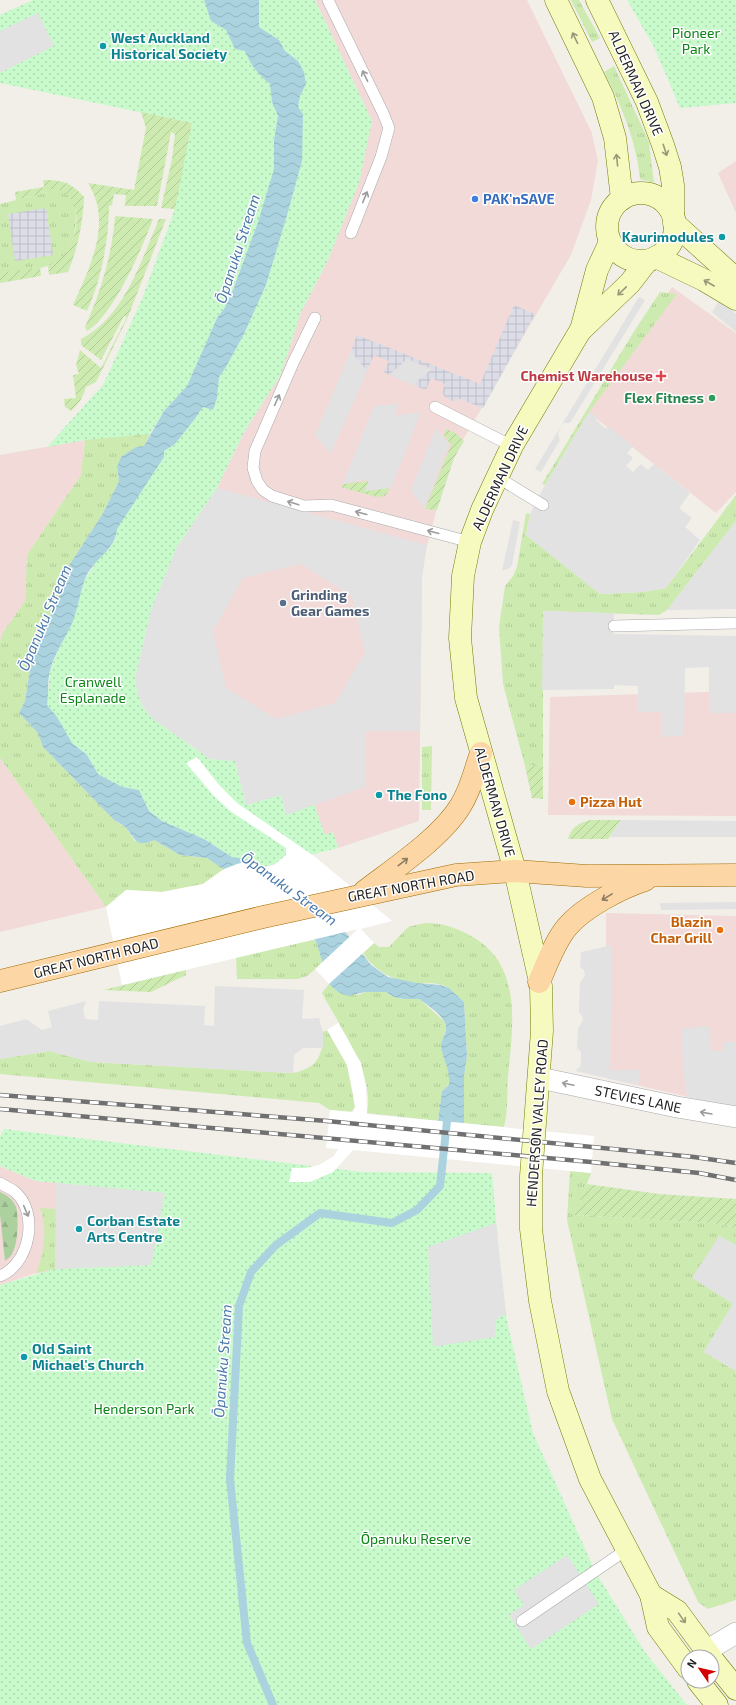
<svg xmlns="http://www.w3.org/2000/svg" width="736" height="1705" viewBox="0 0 736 1705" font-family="'Exo 2',sans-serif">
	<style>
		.commercial { fill: #f2dad9 }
		.grass { fill: url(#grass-tufts) }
		.forest { fill: url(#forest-firs) }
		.park { fill: url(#park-dots) }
		.garden { fill: url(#garden-furrows) }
		.parking { fill: #e2e2e2; fill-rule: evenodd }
		.plaza { fill: url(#plaza-grid) }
		.water { fill: url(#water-waves) }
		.pier { fill: #fff }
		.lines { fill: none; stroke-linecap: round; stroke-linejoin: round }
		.stream { stroke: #aad3df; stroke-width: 8 }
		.lane-casing { stroke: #a9a9a9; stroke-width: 12 }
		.street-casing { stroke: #a9a9a9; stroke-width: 22 }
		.secondary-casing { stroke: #707d05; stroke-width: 23 }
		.primary-casing { stroke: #a06b00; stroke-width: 23 }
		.lane { stroke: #fff; stroke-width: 11 }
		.street { stroke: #fff; stroke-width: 21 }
		.secondary { stroke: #f7fabf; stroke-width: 22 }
		.primary { stroke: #fcd6a4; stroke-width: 22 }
		.rail-casing { stroke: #707070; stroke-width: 4.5 }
		.rail { stroke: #fff; stroke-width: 3; stroke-dasharray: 9; stroke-linecap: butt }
		.oneway { stroke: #979978 }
		.oneway2 { stroke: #9c9c9c }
		.oneway3 { stroke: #8f7c63 }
		.culture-dot { fill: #0f9aa8; stroke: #fff; stroke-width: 1.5 }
		.shop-dot { fill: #3f7fe0; stroke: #fff; stroke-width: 1.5 }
		.health-dot { fill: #e0444e; stroke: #fff; stroke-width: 1.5 }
		.leisure-dot { fill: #2e9e5b; stroke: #fff; stroke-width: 1.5 }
		.service-dot { fill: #5c6f8a; stroke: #fff; stroke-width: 1.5 }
		.food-dot { fill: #e8710a; stroke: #fff; stroke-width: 1.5 }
		.labels { text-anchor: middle; stroke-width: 3; stroke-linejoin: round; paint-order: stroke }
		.park-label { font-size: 14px; fill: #0c8416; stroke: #fff }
		.culture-label { font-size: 14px; font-weight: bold; fill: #0d838f; stroke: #fff; text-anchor: start }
		.street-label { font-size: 14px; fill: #222; stroke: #fff }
		.shop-label { font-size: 14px; font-weight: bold; fill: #366cbe; stroke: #fff; text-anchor: start }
		.health-label { font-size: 14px; font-weight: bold; fill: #be3a42; stroke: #fff; text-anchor: end }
		.leisure-label { font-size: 14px; font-weight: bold; fill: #27864d; stroke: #fff; text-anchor: end }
		.service-label { font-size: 14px; font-weight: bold; fill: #4e5e75; stroke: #fff; text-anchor: start }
		.food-label { font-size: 14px; font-weight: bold; fill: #c56008; stroke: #fff; text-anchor: start }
		.water-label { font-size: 15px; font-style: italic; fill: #4a7aab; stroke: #fff }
	</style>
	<defs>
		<pattern id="grass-tufts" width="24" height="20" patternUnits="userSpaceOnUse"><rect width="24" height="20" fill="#cdebb0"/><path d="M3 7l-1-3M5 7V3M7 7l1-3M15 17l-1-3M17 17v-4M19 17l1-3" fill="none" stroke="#b0c997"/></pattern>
		<pattern id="forest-firs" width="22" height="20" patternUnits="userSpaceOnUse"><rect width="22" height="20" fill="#add19e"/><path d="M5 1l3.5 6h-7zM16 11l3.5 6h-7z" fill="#95b388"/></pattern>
		<pattern id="park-dots" width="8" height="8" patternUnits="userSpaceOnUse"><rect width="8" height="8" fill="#c8facc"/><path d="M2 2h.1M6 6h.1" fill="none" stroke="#acd6af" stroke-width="1.8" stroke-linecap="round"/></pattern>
		<pattern id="garden-furrows" width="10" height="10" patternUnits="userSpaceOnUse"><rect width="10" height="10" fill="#cdebb0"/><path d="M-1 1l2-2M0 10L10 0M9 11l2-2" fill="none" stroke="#b0c997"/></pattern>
		<pattern id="plaza-grid" width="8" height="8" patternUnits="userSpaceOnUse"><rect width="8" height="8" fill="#dddde8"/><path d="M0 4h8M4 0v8" fill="none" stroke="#bdbdc7"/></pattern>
		<pattern id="water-waves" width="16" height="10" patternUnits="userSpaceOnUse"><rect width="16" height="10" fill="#aad3df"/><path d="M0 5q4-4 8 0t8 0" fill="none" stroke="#92b5bf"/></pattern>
	</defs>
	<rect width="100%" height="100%" fill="#f2efe9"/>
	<g class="commercial">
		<polygon points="315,0 527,0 592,133 598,161 591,200 571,255 453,457 441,493 424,557 422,577 419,821 338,848 333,832 325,835 151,610 217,488 244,432 281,374 301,312 328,260 372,121"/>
		<polygon points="736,161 736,213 718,173"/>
		<polygon points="672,287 736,333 736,492 716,513 588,412"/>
		<polygon points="85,440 81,475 27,555 25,601 2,634 0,643 0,455"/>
		<polygon points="736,691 736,816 548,815 550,697"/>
		<polygon points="0,758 106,907 0,932"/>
		<polygon points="606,913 736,916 736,1108 606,1078"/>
		<polygon points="0,1166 36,1181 165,1193 151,1265 36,1273 0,1285"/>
	</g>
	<g class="grass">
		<polygon points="204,0 150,434 144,446 117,467 119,481 102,515 64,573 61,591 53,613 45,621 32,657 25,701 19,713 38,733 43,747 114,820 126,828 135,841 154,840 180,855 207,858 224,869 203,884 162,892 126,890 106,907 0,758 0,643 2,634 25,601 27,555 81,475 85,440 170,244"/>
		<polygon points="571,0 579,0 600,38 592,42"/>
		<path d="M614,66L649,142L654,183L640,179C636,140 622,107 604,72Z"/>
		<path d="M59,188C64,191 70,194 73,200C80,215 74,250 60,260C48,270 16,271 0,273V204L48,192V189Z"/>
		<polygon points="660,292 677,294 589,412 545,485 542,484 633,333"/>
		<polygon points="736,495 736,521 667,610 659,615 543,611 543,764 525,766 503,684 499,627 505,586 513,576 517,567 526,513 530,514 526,535 600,594 643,592 666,588"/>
		<polygon points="432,746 431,810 422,810 422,747"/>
		<path d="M425,923C442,923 455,927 471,936C523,964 513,1026 508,1076C507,1093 508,1111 504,1127L464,1123V1076L467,1056L464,1002C457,996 451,988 442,985C434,982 426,984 417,983C394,981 376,972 363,953L374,943L379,947H389L408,927Z"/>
		<polygon points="313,940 316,941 323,963 307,976 298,979 237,979 236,957"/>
		<path d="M329,984L338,992L359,995L365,992H386L394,997L404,999H419L444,1021L446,1028L441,1045L449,1072V1085L442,1091L438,1121L367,1113C375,1074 340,1027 322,993Z"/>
		<path d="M327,1030L347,1065L355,1107L351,1112L330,1110L319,1103L0,1074V1059L49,1051L91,1062L293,1073C318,1068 323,1055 323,1032Z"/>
		<polygon points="570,1171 591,1173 575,1215 712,1223 736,1228 736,1245 719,1236 733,1304 704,1352 736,1371 736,1600 708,1609 698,1602 612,1419 567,1220"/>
		<path d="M40,1208L57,1209L55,1269L36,1273C44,1255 48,1227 40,1208Z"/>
	</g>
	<path class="forest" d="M0,1192C7,1195 13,1199 16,1207C19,1217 18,1245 12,1254C11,1257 7,1259 5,1261L0,1214Z"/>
	<g class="park">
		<path d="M33,0H204L211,21L226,30L235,49L245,51C251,66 258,74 270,84L272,102L278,116L274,140V169L258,222L233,290L224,309L217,318L187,386L164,411L150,434L85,440L47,447L103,385L142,299L173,214L192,123L0,83V15Z"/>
		<polygon points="259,0 315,0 372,121 359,183 328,260 301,312 281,374 244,432 217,488 177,547 151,610 135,679 138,695 143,707 153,719 210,759 235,761 246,805 281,795 286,815 314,804 325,835 333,832 338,848 260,868 253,860 232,857 204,839 162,821 149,811 139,790 122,787 98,774 87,755 72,743 47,705 50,672 55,657 73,620 85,579 101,555 109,549 116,538 116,529 164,457 164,451 175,444 194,420 203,407 213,410 217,398 219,377 226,367 244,334 266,285 288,212 302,161 298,107 300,96 306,84 298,61 285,51 279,40 259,27"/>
		<polygon points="627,0 736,0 736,103 680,108 654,47"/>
		<polygon points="4,1129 362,1172 492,1173 502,1289 507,1321 533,1433 596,1573 645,1652 687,1705 0,1705 0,1285 55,1269 151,1265 165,1193 36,1181 0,1166 0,1137"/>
	</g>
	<g class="garden">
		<path d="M141,112L192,123L175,209L161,208L172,159L175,134L171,132L157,206H125L126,195L114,194L112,205L109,206C109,239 101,281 87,311L73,305C90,267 113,222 88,183L134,190L146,128Z"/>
		<path d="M43,180C62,180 71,182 84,197C83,223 78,248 68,272L49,275L48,266C79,258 92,187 49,189L48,192L16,200L15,192L44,187Z"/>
		<path d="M115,216L153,219C142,248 114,315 87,331L85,327C101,291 112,255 115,216Z"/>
		<path d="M159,219H166L128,317L96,382L86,387C83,397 79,404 71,411L65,407L64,399L76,398L73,375L79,374L76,365L80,350L101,368L127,317L124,316L101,360L81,345V339C124,317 141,261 159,219Z"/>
		<polygon points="40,267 41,276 0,283 0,273"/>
		<polygon points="446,429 457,434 464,441 454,458 437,510 425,509 451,445 444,435"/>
		<polygon points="369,481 365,491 389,488 389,490 385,496 376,497 341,487 343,484"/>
		<polygon points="543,764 543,799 532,798 525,766"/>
		<path d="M590,820H621L608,839H568C572,826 578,824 590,820Z"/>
		<polygon points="186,970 186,975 151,992 103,990"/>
		<polygon points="587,1184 659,1194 736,1199 736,1228 712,1223 574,1215"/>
	</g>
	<g class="parking">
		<polygon points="38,13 54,46 0,73 0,31"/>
		<polygon points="639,297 645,300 570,423 564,423 561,426 558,434 560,440 541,472 535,469"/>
		<polygon points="719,301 736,314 736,332 712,312"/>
		<polygon points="351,351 367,371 331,454 315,435"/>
		<polygon points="407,359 433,370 413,385 389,375"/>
		<polygon points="399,404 394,416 421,412 391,488 365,491 369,479 343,484 374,406"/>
		<polygon points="589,412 597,417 596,420 606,429 608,426 633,446 627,453 633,458 626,466 633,472 641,464 648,470 654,464 690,493 679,508 692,518 685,527 700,540 666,588 643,592 600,594 526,535 530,514 545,485"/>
		<polygon points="436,428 449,445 424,509 411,490"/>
		<path d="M217,488L427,545L422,577L420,731H366L365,787L286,815L281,795L246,805L235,761L210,759L153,719L143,707L138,695L135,679L151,610L177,547ZM301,564L352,596L365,653L335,703L276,719L226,688L213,631L243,578Z"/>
		<polygon points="513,520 520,522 512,565 510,568 502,571"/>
		<polygon points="736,521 736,609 667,610"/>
		<polygon points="543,611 614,613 614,634 736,636 736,713 709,713 709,667 685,668 684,736 662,737 662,712 638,712 638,686 614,685 614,689 542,690"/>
		<polygon points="621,820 736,821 736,837 610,837"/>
		<polygon points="736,902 736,909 661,910 660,903"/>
		<polygon points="612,945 610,1070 641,1070 638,1085 575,1071 580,1067 581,1061 581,1052 577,1048 578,1029 583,1020 582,1015 579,1012 580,983 585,975 584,970 580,967 581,952"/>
		<polygon points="215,986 304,990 302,1019 319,1018 323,1032 323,1048 303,1048 294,1055 293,1073 91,1062 49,1051 0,1059 0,1026 26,1019 42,1030 52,1027 48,1011 86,1001 83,1010 85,1019 98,1020 99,1001 205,1006 204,1025 214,1026"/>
		<polygon points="709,1026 711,1051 723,1051 723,1042 736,1042 736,1108 687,1097 683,1068 682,1029"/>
		<polygon points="56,1183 165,1193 151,1265 55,1269"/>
		<polygon points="496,1223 506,1313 496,1320 495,1337 433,1347 428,1247"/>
		<polygon points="719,1236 736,1245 736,1371 704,1352 733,1304 692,1278"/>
		<polygon points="567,1555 599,1604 531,1649 509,1615 524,1605 514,1590"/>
	</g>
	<g class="plaza">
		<polygon points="46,208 53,255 15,261 8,214"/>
		<polygon points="514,305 535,314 483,408 457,398 455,402 446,398 442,393 445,384 431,378 426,390 413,385 432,369 407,359 389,375 384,372 389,361 374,355 367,371 351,351 357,335 480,384"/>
	</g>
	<path class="water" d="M204,0H259V27L279,40L285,51L298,61L304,72L306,84L300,96L298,107L303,114L302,161L288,212L266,285L244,334L226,367L219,377L217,398L213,410L203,407L194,420L175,444L164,451V457L117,529C116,550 92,560 85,579C80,593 78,607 73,621C66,638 54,653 50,671C47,681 49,694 47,705L57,717L72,743L87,755L98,774L122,787L139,790L149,811L162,821L204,839L232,857L253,860L260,868L311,899L347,934L371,965L388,977L417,983L440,985L449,988L464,1002L467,1056L464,1076V1123L438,1121L442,1091L449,1085C450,1066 443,1061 441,1046C441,1040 446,1034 446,1028C446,1016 427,1005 419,999H404L394,997L386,992H365L347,996L338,992L329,984L316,941L251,888L207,858L180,855L154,840C135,849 136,838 125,827C122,824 117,822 114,820L43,747L38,733L19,713L25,701L32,657L45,621L53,613L61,591L64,573L102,515L119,481L117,467L121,457L136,447L144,446L164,411L187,386L217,318L224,309L233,290L258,222L274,169V140L278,116L272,102L270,84C258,74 251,66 245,51L235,49L226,30L211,21Z"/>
	<g class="pier">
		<polygon points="197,757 219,785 237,803 314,856 392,921 361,929 374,943 329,984 315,969 358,929 122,985 106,907 126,890 162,892 203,884 224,869 237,864 253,860 260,868 274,865 286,855 286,848 230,811 213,795 186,763"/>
		<polygon points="338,1023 361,1063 366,1088 367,1114 594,1136 591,1173 353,1150 333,1172 310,1182 289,1182 292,1168 305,1168 319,1165 334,1156 338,1149 326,1148 330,1110 353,1112 355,1107 352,1088 347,1065 327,1030"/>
	</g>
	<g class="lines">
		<polyline class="stream" points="273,1705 247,1643 230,1479 239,1306 251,1272 276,1245 320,1213 392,1223 417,1210 440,1186 448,1112"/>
		<g class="lane-casing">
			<g id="lane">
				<polyline points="328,0 383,113 389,128 381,157 351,233"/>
				<polyline points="315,318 293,363 255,451 253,468 257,481 263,490 272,496 304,506 331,505 470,542"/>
				<polyline points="435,407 512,446"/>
				<polyline points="497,477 543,505"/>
				<polyline points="614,626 736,623"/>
				<path d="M0,1183C4,1186 10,1188 14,1191C40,1212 30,1264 0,1276"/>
				<polyline points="522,1621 626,1550"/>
			</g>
		</g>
		<g class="street-casing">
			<g id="street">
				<polyline points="540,1078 677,1107 736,1117"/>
				<polyline points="706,1651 736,1633"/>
			</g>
		</g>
		<g class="secondary-casing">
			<g id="secondary">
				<polyline points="556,0 603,97 615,138 622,199"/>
				<polyline points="597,0 647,102 663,145 670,167 673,185 673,215"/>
				<circle cx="641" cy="227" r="34"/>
				<polyline points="674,223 736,279"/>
				<polyline points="656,257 704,280 736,299"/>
				<polyline points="647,261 630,283 580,331 512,446 482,510 470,542 463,576 460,638 466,698 515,871 541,986 542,1031 531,1176 531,1229 540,1301 558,1391 590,1479 651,1595 658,1627 688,1668"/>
				<polyline points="581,330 597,270 610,242"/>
				<polyline points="651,1595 677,1611 711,1657"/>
				<polyline points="712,1659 736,1689"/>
				<polyline points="698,1681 717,1705"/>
			</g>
		</g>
		<g class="primary-casing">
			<g id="primary">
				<path d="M365,891C395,868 442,837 461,805C471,789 475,770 481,753"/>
				<polyline points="0,981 263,917 456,875 515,871 587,876 736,875"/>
				<path d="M539,982C547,964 554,943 567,927C583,908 620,888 645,880"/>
			</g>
		</g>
		<use href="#lane" class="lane"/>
		<use href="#street" class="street"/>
		<use href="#secondary" class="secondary"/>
		<use href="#primary" class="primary"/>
		<g class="rail-casing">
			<g id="rail">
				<polyline points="0,1095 327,1121 694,1157 736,1163"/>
				<polyline points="0,1109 591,1162 699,1173 736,1180"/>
			</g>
		</g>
		<use href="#rail" class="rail"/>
	</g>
	<defs><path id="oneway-shaft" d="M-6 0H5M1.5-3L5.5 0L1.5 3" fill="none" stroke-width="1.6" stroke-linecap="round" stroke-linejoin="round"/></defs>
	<g class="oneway">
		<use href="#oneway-shaft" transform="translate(575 38) rotate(-116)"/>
		<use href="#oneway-shaft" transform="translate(665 150) rotate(72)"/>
		<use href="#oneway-shaft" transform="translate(617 160) rotate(-96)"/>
		<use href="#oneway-shaft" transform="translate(709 283) rotate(-150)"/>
		<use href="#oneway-shaft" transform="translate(622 291) rotate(136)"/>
		<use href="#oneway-shaft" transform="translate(682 1618) rotate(55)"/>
	</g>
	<g class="oneway2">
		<use href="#oneway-shaft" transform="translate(365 76) rotate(-116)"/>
		<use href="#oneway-shaft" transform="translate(365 197) rotate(-68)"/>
		<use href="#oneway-shaft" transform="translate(277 400) rotate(-66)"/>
		<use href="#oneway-shaft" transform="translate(293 503) rotate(-163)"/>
		<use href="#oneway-shaft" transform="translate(361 513) rotate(-165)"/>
		<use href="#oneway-shaft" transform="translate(433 532) rotate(-165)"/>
		<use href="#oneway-shaft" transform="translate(568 1084) rotate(-168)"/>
		<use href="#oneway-shaft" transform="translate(706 1113) rotate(-170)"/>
		<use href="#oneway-shaft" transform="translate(26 1211) rotate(67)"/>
	</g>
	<g class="oneway3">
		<use href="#oneway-shaft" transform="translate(403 862) rotate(-38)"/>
		<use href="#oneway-shaft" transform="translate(607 897) rotate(149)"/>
	</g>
	<g class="culture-dot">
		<circle cx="103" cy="46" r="4"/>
		<circle cx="722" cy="237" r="4"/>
		<circle cx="379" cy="795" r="4"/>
		<circle cx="79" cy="1229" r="4"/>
		<circle cx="24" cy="1357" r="4"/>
	</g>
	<circle class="shop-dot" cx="475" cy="199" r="4"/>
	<path class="health-dot" d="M659 370h4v4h4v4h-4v4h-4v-4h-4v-4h4z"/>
	<circle class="leisure-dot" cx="712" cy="398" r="4"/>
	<circle class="service-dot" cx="283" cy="603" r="4"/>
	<g class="food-dot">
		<circle cx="572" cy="802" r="4"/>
		<circle cx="720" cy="930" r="4"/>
	</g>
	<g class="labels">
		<g class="park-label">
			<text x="696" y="38">Pioneer<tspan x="696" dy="16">Park</tspan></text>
			<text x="93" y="687">Cranwell<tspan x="93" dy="16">Esplanade</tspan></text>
			<text x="144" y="1414">Henderson Park</text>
			<text x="416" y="1544">Ōpanuku Reserve</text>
		</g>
		<g class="culture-label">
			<text x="111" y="43">West Auckland<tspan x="111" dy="16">Historical Society</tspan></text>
			<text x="714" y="242" text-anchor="end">Kaurimodules</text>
			<text x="387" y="800">The Fono</text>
			<text x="87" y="1226">Corban Estate<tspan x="87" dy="16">Arts Centre</tspan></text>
			<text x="32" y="1354">Old Saint<tspan x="32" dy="16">Michael's Church</tspan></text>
		</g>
		<g class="street-label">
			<text transform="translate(636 83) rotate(66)" y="5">ALDERMAN DRIVE</text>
			<text transform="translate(500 478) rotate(-65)" y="5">ALDERMAN DRIVE</text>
			<text transform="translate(495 802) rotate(74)" y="5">ALDERMAN DRIVE</text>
			<text transform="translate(411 886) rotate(-10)" y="5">GREAT NORTH ROAD</text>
			<text transform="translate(96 958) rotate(-14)" y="5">GREAT NORTH ROAD</text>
			<text transform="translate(638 1099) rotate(12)" y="5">STEVIES LANE</text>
			<text transform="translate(537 1123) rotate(-86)" y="5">HENDERSON VALLEY ROAD</text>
		</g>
		<g class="shop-label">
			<text x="483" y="204">PAK'nSAVE</text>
		</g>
		<g class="health-label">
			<text x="653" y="381">Chemist Warehouse</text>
		</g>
		<g class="leisure-label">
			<text x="704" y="403">Flex Fitness</text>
		</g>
		<g class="service-label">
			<text x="291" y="600">Grinding<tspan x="291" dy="16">Gear Games</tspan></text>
		</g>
		<g class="food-label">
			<text x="580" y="807">Pizza Hut</text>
			<text x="712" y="927" text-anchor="end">Blazin<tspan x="712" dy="16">Char Grill</tspan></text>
		</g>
		<g class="water-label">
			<text transform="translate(238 249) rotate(-72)" y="5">Ōpanuku Stream</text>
			<text transform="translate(45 618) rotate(-67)" y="5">Ōpanuku Stream</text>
			<text transform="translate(289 889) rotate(36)" y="5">Ōpanuku Stream</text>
			<text transform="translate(223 1361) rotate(-86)" y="5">Ōpanuku Stream</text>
		</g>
	</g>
	<g transform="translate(700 1669) rotate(304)"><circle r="19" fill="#ffffff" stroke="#a7a7a7"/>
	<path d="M0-3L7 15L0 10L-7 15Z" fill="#d40000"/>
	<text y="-6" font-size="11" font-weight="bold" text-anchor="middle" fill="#222222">N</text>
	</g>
</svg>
